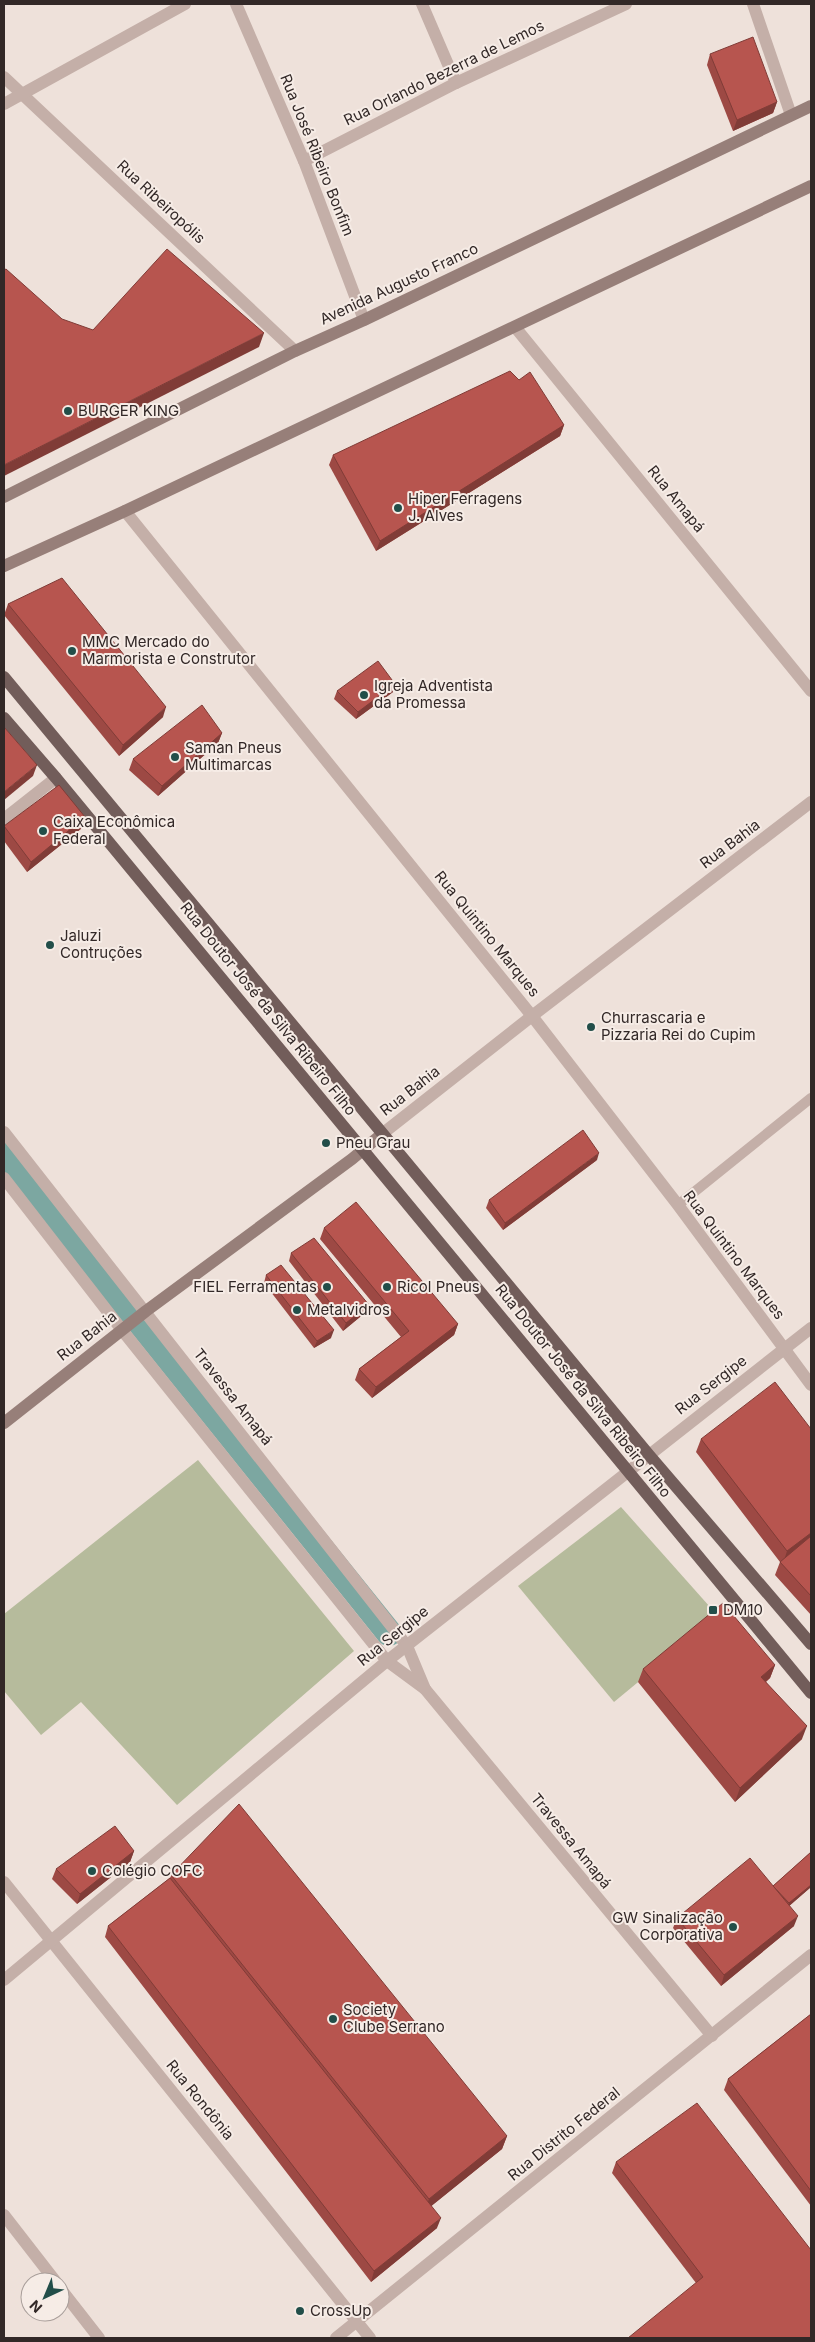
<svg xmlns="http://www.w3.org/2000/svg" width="815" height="2342" viewBox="0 0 815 2342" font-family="Inter,sans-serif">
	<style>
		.green { fill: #b6bb9c }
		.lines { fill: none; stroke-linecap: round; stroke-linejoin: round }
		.canal { stroke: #7ca7a1; stroke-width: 26 }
		.service { stroke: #c4afa8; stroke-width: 10 }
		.minor { stroke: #c4afa8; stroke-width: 12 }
		.secondary { stroke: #977f79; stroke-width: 12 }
		.primary { stroke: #725d5a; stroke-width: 12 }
		.wall { fill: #9d4944 }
		.shaded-wall { fill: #803c37 }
		.building { fill: #b7554f; stroke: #803c37 }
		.poi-dot { fill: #224e49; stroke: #f6ece6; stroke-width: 2 }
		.labels { text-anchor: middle; stroke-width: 4; stroke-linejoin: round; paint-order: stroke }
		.street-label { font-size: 15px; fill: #322827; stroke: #f6ece6 }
		.poi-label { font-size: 15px; fill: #322827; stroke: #f6ece6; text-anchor: start }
	</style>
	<rect width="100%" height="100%" fill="#eee1da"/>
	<g class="green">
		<polygon points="198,1460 354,1651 177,1805 81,1702 41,1735 4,1691 4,1614"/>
		<polygon points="621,1507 718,1616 614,1702 518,1586"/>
	</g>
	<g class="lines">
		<polyline class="canal" points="4,1153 389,1633"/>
		<polyline class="service" points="678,1205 811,1098"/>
		<g class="minor">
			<polyline points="236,4 304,161 364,320"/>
			<polyline points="422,4 456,83"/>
			<polyline points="753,4 791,115"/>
			<polyline points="4,77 295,351"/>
			<polyline points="4,104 185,4"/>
			<polyline points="304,161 456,83 626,4"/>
			<polyline points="515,327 811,691"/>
			<polyline points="125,511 532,1016 678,1205 811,1385"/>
			<polyline points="4,819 56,778"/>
			<polyline points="4,1132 407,1646 425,1689"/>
			<polyline points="382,1134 532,1016 811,802"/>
			<polyline points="4,1178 122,1330 387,1661 425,1689 712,2036"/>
			<polyline points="4,1882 370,2338"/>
			<polyline points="4,1980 387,1661 811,1328"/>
			<polyline points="4,2215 56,2282"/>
			<polyline points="60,2288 99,2338"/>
			<polyline points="336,2338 811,1955"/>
		</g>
		<g class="secondary">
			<polyline points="4,497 295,351 364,320 811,106"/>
			<polyline points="4,566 125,511 811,186"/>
			<polyline points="4,1423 146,1311 352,1159 382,1134"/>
		</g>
		<g class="primary">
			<polyline points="4,677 649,1455 811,1644"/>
			<polyline points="4,718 56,778 811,1693"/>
		</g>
	</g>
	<g class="wall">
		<polygon points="710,54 777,102 773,113 733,131 707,65"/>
		<polygon points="519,380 564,425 560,436 376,551 329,465 333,455"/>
		<polygon points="8,604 163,717 119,756 4,615"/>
		<polygon points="337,691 393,692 356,719 334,699"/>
		<polygon points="222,733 218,743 158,796 129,770 133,759"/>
		<polygon points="4,826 82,828 27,872 4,841"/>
		<polygon points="597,1160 503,1230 486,1208 489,1200"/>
		<polygon points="324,1228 458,1324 454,1335 372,1398 355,1380 359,1369 401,1337 320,1239"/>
		<polygon points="291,1253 366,1312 343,1331 289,1261"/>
		<polygon points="266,1275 331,1338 314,1348 264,1283"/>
		<polygon points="811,1429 811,1615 775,1575 780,1562 696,1452 701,1439"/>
		<polygon points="775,1665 770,1678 766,1682 802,1739 735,1802 638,1682 643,1669"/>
		<polygon points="134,1851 130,1862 77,1904 52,1879 56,1869"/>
		<polygon points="811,1852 811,1887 789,1906 794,1926 721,1986 673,1928 677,1918 773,1886"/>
		<polygon points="171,1875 507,2136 502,2149 431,2206 437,2228 371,2282 105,1937 108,1926 170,1878"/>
		<polygon points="811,2014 811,2206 724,2090 728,2079"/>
		<polygon points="616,2162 811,2250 696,2283 612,2173"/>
	</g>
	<g class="shaded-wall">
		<polygon points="777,102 773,113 733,131 737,120"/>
		<polygon points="264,333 259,347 4,476 4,465"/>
		<polygon points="564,425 560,436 376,551 380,541"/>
		<polygon points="395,684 393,692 356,719 358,712"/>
		<polygon points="166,707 163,717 119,756 123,745"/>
		<polygon points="222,733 218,743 158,796 162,786"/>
		<polygon points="37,765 33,776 4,800 4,792"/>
		<polygon points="85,817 82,828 27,872 31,862"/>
		<polygon points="599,1153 597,1160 503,1230 505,1223"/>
		<polygon points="369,1305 366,1312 343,1331 346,1323"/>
		<polygon points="458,1324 454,1335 372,1398 376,1387"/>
		<polygon points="334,1330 331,1338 314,1348 317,1341"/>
		<polygon points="811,1533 811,1543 783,1564 787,1551"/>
		<polygon points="775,1665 770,1678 756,1690 761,1677"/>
		<polygon points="807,1726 802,1739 735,1802 740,1788"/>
		<polygon points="134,1851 130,1862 77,1904 80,1894"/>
		<polygon points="811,1885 811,1887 788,1907 789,1903"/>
		<polygon points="798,1916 794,1926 721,1986 724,1975"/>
		<polygon points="507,2136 502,2149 424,2212 429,2199"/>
		<polygon points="441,2218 437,2228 371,2282 374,2271"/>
	</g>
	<g class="building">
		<polygon points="753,37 777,102 737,120 710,54"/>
		<polygon points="167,249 264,333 4,465 4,270 6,269 62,319 93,330"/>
		<polygon points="510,371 519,380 530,372 564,425 380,541 333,455"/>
		<polygon points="62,578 166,707 123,745 8,604"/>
		<polygon points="378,661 395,684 358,712 337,691"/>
		<polygon points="202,705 222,733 162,786 133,759"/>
		<polygon points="4,727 37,765 4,792"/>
		<polygon points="59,785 85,817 31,862 4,826"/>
		<polygon points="583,1130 599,1153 505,1223 489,1200"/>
		<polygon points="356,1202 458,1324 376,1387 359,1369 409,1331 324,1228"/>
		<polygon points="314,1238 369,1305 346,1323 291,1253"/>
		<polygon points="281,1265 334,1330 317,1341 266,1275"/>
		<polygon points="775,1382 811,1429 811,1533 787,1551 701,1439"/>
		<polygon points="811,1536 811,1596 780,1562"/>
		<polygon points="723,1603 775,1665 761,1677 807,1726 740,1788 643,1669"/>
		<polygon points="239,1804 507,2136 429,2199 171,1875"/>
		<polygon points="115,1826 134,1851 80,1894 56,1869"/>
		<polygon points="811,1852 811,1885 789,1903 773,1886"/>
		<polygon points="750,1858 798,1916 724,1975 677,1918"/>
		<polygon points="170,1878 441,2218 374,2271 108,1926"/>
		<polygon points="811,2014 811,2191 728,2079"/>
		<polygon points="697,2103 811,2250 811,2338 628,2338 703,2277 616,2162"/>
	</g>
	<g class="poi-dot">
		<circle cx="68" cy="411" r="5"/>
		<circle cx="398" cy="508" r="5"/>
		<circle cx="72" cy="651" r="5"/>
		<circle cx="364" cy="695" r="5"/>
		<circle cx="175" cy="757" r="5"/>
		<circle cx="43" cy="831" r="5"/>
		<circle cx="50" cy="945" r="5"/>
		<circle cx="591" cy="1027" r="5"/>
		<circle cx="326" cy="1143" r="5"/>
		<circle cx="327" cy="1287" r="5"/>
		<circle cx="387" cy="1287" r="5"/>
		<circle cx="297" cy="1310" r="5"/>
		<rect x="708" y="1605" width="10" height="10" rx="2.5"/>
		<circle cx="92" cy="1871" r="5"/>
		<circle cx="733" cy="1927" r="5"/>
		<circle cx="333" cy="2019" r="5"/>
		<circle cx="300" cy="2311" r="5"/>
	</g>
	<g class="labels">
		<g class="street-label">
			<text transform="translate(444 73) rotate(-26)" y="5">Rua Orlando Bezerra de Lemos</text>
			<text transform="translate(317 155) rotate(68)" y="5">Rua José Ribeiro Bonfim</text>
			<text transform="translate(161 202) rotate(43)" y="5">Rua Ribeiropólis</text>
			<text transform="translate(399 284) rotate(-25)" y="5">Avenida Augusto Franco</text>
			<text transform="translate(676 499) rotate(51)" y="5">Rua Amapá</text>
			<text transform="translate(730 844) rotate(-37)" y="5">Rua Bahia</text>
			<text transform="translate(487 934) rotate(51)" y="5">Rua Quintino Marques</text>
			<text transform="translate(268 1009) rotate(51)" y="5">Rua Doutor José da Silva Ribeiro Filho</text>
			<text transform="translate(410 1091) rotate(-38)" y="5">Rua Bahia</text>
			<text transform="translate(734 1255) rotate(53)" y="5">Rua Quintino Marques</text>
			<text transform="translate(87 1336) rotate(-38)" y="5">Rua Bahia</text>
			<text transform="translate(711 1385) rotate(-38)" y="5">Rua Sergipe</text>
			<text transform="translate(583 1391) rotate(51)" y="5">Rua Doutor José da Silva Ribeiro Filho</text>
			<text transform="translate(233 1397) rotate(52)" y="5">Travessa Amapá</text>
			<text transform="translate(393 1636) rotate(-39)" y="5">Rua Sergipe</text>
			<text transform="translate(571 1841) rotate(51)" y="5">Travessa Amapá</text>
			<text transform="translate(200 2100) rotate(51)" y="5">Rua Rondônia</text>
			<text transform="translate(564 2134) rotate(-39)" y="5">Rua Distrito Federal</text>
		</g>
		<g class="poi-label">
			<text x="78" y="416">BURGER KING</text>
			<text x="408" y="504">Hiper Ferragens<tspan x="408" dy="17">J. Alves</tspan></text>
			<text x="82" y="647">MMC Mercado do<tspan x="82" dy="17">Marmorista e Construtor</tspan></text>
			<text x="374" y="691">Igreja Adventista<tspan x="374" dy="17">da Promessa</tspan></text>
			<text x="185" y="753">Saman Pneus<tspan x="185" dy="17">Multimarcas</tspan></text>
			<text x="53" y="827">Caixa Econômica<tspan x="53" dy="17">Federal</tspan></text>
			<text x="60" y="941">Jaluzi<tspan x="60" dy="17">Contruções</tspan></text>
			<text x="601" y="1023">Churrascaria e<tspan x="601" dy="17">Pizzaria Rei do Cupim</tspan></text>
			<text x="336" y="1148">Pneu Grau</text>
			<text x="317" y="1292" text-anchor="end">FIEL Ferramentas</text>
			<text x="397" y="1292">Ricol Pneus</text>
			<text x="307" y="1315">Metalvidros</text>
			<text x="723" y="1615">DM10</text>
			<text x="102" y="1876">Colégio COFC</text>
			<text x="723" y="1923" text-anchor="end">GW Sinalização<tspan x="723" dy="17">Corporativa</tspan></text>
			<text x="343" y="2015">Society<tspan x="343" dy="17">Clube Serrano</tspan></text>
			<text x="310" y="2316">CrossUp</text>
		</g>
	</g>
	<rect width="815" height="2342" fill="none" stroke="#322827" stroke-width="10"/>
	<g transform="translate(45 2297) rotate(224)"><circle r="24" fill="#f6ece6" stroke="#a89e9a"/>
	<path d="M0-4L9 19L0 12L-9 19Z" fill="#224e49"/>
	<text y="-8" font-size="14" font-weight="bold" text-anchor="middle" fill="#322827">N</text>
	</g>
</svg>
